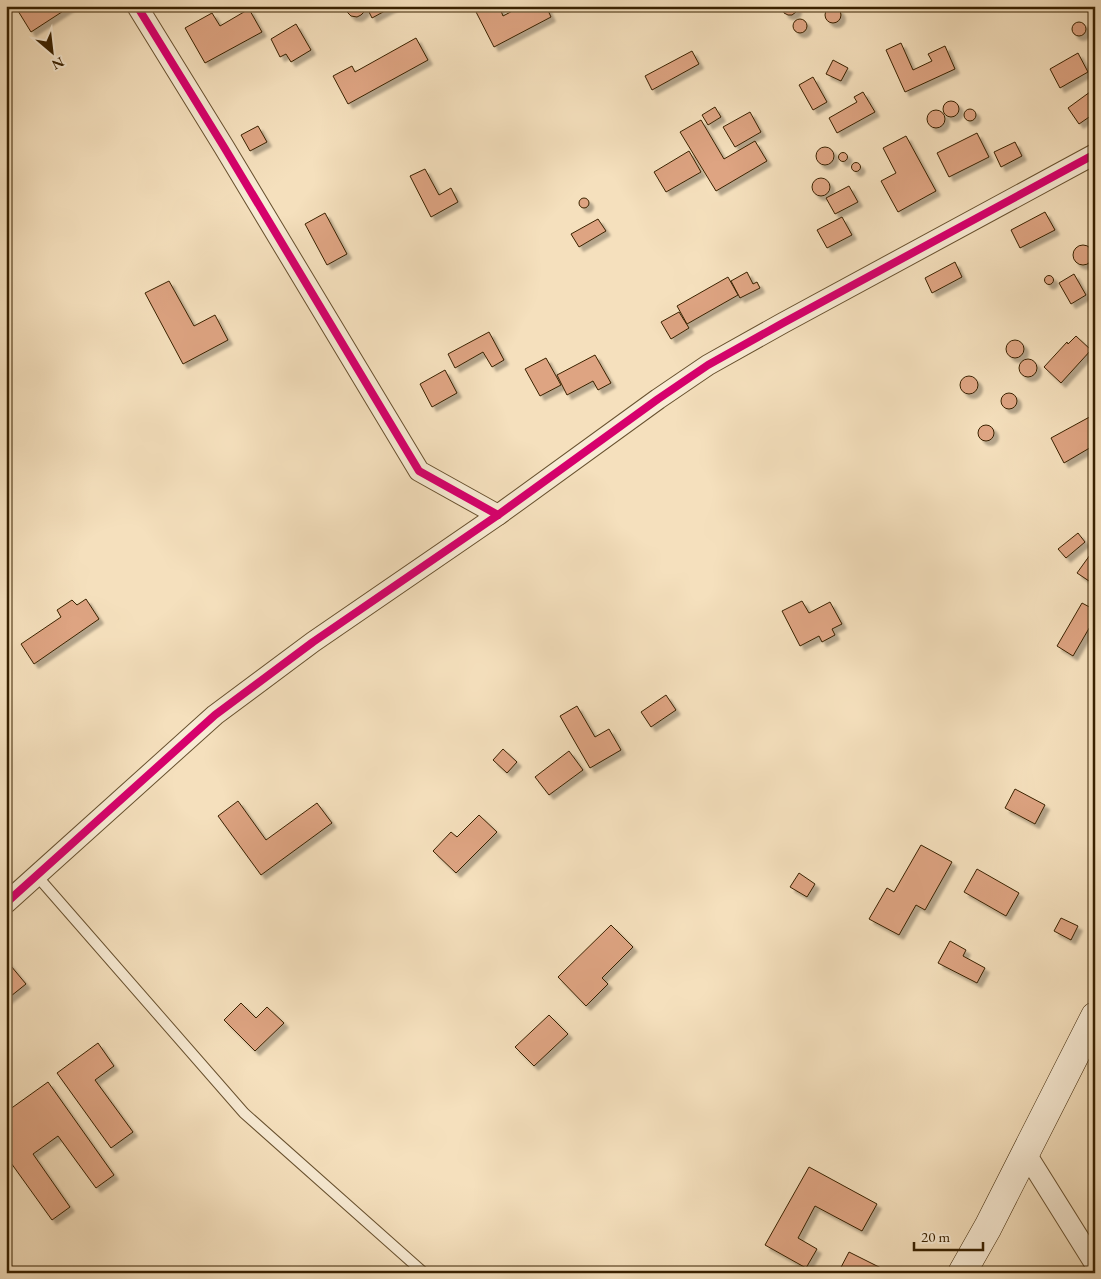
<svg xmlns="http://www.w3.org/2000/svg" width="1101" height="1279" viewBox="0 0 1101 1279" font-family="'EB Garamond',serif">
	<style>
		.building { fill: #dea482; stroke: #392100; filter: url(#shadow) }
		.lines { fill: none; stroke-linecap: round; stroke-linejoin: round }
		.service-casing { stroke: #68512f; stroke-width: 12 }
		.minor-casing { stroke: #68512f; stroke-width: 22 }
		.secondary-casing { stroke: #392100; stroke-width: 29 }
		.service { stroke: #f8ebd4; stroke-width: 10 }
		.minor { stroke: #f8ebd4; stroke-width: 20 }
		.secondary { stroke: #f8ebd4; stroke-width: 28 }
		.cycleway-casing { stroke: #f8ebd4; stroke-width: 11 }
		.cycleway { stroke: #d6006c; stroke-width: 8 }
	</style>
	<defs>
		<filter id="shadow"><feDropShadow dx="4.5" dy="4.5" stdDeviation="1" flood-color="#0004"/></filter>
	</defs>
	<rect width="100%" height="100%" fill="#f5e0bd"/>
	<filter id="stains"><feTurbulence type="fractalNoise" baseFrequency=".004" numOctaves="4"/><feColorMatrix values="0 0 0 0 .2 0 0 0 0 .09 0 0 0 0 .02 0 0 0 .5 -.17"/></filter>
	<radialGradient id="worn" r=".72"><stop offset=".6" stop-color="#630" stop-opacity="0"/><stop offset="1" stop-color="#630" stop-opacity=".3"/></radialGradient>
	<g class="building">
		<polygon points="15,6 71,6 31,32"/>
		<polygon points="347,6 364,6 365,11 361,15 357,17 351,16 347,12"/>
		<polygon points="366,6 394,6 372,18"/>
		<polygon points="473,6 499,6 503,16 522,6 546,6 551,17 494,47"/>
		<polygon points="783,6 796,6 797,8 796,12 792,15 788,15 784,13"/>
		<circle cx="833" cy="15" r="8"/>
		<polygon points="249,9 262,32 205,63 185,28 212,13 220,26"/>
		<circle cx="800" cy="26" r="7"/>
		<circle cx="1079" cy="29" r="7"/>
		<polygon points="296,24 311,50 291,62 286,54 280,57 271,39"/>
		<polygon points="416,38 428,60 348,104 333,76 352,66 355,72"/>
		<polygon points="901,43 913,70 932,61 928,54 945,46 955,69 905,92 886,50"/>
		<polygon points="692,51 699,64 652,90 645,76"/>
		<polygon points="1078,53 1088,72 1060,88 1050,69"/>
		<polygon points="833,60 848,68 841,81 826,74"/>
		<polygon points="813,77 827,102 813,110 799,85"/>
		<polygon points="1094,89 1095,90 1095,113 1079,124 1068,108"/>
		<polygon points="863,92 875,112 837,133 829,118 857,102 854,97"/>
		<circle cx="951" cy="109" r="8"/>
		<polygon points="715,107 721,117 708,125 702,115"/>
		<circle cx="970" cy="115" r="6"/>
		<circle cx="936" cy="119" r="9"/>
		<polygon points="750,112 761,132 735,147 723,127"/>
		<polygon points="701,120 724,159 755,141 767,161 716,191 680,132"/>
		<polygon points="258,126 267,142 250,151 241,135"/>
		<polygon points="977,133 989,157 949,177 937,153"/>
		<polygon points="906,136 936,191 898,212 881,181 896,173 883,148"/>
		<polygon points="1015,142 1022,156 1001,167 994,152"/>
		<circle cx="825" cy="156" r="9"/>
		<polygon points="689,151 701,172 666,192 654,172"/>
		<circle cx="843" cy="157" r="4.5"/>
		<circle cx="856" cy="167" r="4.5"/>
		<polygon points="425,169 439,195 451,188 458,202 431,217 410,176"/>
		<circle cx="821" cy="187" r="9"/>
		<polygon points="849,186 858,202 835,214 826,198"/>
		<circle cx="584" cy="203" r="5"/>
		<polygon points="1045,212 1055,230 1020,248 1011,230"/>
		<polygon points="325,213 347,254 327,265 305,224"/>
		<polygon points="842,217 852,235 827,248 817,230"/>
		<polygon points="598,219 606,231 579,247 571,234"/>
		<circle cx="1083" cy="255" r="10"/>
		<polygon points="955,262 962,277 932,293 925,278"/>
		<polygon points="747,272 753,284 757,282 760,288 740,298 731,281"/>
		<polygon points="1074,274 1086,295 1071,304 1059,283"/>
		<circle cx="1049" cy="280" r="4.5"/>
		<polygon points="728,277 738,295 687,324 677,306"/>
		<polygon points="169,281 194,326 215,315 228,340 183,364 145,293"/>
		<polygon points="679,312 689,328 671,339 661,322"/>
		<polygon points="489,332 504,360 492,367 483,352 455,368 448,354"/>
		<polygon points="1076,336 1091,350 1061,383 1044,367 1067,342 1068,344"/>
		<circle cx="1015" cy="349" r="9"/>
		<polygon points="595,355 611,383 598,390 593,381 567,395 557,375"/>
		<polygon points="546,358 561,385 540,396 525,369"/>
		<circle cx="1028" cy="368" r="9"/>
		<polygon points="445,370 457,393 432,407 420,384"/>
		<circle cx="969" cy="385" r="9"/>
		<circle cx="1009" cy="401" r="8"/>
		<polygon points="1095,414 1095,444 1093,445 1093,446 1064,463 1051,438"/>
		<circle cx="986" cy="433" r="8"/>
		<polygon points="1078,533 1085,542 1066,558 1058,549"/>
		<polygon points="1095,548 1095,585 1077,573"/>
		<polygon points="86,599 99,619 34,664 21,644 61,617 57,610 72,600 77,605"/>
		<polygon points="802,601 809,613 830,602 842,624 832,629 835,635 822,642 819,636 800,646 782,611"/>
		<polygon points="1082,603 1095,610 1095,618 1073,656 1057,646"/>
		<polygon points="666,695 676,710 651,727 641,712"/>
		<polygon points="577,706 595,737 609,729 621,750 590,768 560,716"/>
		<polygon points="503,749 517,762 507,773 493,760"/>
		<polygon points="569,751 583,770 549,795 535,777"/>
		<polygon points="1015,789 1045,805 1035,824 1005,808"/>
		<polygon points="238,801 266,840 317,803 332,823 261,875 218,816"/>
		<polygon points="479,815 497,832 456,873 433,851 451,832 457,837"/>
		<polygon points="921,845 952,862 925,910 916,905 899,935 869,919 887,888 894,892"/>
		<polygon points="977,869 1019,893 1006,916 964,892"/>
		<polygon points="799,873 815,884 807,897 790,887"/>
		<polygon points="1061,918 1078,926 1071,940 1054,931"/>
		<polygon points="611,925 633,947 602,978 608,984 586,1006 558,977"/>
		<polygon points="950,941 966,950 963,956 985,968 977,983 938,963"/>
		<polygon points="6,960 26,984 6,1000"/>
		<polygon points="241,1003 256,1018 267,1007 284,1023 255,1051 224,1020"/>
		<polygon points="549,1015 568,1034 534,1066 515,1047"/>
		<polygon points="98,1043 114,1066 95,1080 133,1132 111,1148 57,1073"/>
		<polygon points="48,1082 114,1175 96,1188 58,1136 33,1154 70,1207 52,1220 6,1156 6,1112"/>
		<polygon points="809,1167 877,1204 862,1231 815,1206 798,1238 817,1249 806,1268 765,1245"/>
		<polygon points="849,1252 881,1268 879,1273 838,1273"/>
	</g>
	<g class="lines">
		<g class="service-casing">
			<polyline id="service" points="37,876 244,1113 424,1273"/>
		</g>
		<g class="minor-casing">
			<g id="minor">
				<polyline points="137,6 224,147 419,471 498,515"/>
				<polyline points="6,903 215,715 313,642 498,515 658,399 708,365 783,323 1095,154"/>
				<polyline points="1025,1152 1095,1264"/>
			</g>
		</g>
		<g class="secondary-casing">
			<polyline id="secondary" points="962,1273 988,1227 1095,1016"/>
		</g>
		<use href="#service" class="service"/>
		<use href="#minor" class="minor"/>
		<use href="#secondary" class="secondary"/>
		<g class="cycleway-casing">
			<g id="cycleway">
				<polyline points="137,6 224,147 419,471 498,515"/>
				<polyline points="6,903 215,715 313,642 498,515 658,399 708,365 783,323 1095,154"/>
			</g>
		</g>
		<use href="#cycleway" class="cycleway"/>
	</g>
	<rect width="1101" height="1279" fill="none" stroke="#f5e0bd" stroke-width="25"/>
	<rect x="8" y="8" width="1086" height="1264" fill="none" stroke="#392100" stroke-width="2.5"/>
	<rect x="12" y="12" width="1076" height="1254" fill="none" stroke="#392100"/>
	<g transform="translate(52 52) rotate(152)" stroke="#f8ebd4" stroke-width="4" paint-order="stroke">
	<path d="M0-4L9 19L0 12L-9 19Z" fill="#392100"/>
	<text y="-8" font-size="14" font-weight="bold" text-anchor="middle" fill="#392100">N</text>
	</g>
	<path d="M914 1242v8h69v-8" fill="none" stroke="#392100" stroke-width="2.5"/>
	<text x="921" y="1242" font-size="15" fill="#392100" stroke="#f8ebd4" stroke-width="4" paint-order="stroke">20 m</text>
	<rect width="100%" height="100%" filter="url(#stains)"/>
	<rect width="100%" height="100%" fill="url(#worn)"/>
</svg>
